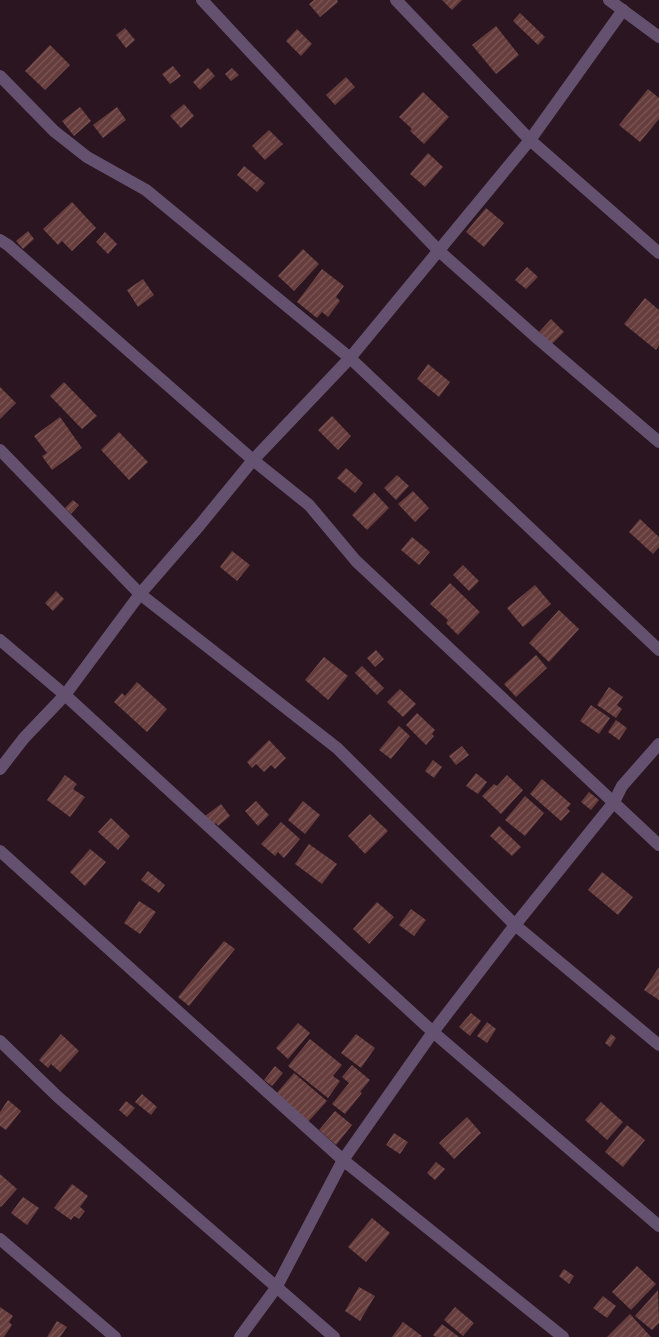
<svg xmlns="http://www.w3.org/2000/svg" width="659" height="1337" viewBox="0 0 659 1337" font-family="Rubik,sans-serif">
	<style>
		.building { fill: url(#building-hatch) }
		.lines { fill: none; stroke-linecap: round; stroke-linejoin: round }
		.minor { stroke: #645170; stroke-width: 12 }
	</style>
	<defs>
		<pattern id="building-hatch" width="6" height="6" patternUnits="userSpaceOnUse" patternTransform="scale(1.25)"><rect width="6" height="6" fill="#663d3c"/><path d="M-1 1l2-2M0 6l6-6M5 7l2-2" fill="none" stroke="#7b5857"/></pattern>
	</defs>
	<rect width="100%" height="100%" fill="#2a1520"/>
	<g class="building">
		<polygon points="314,0 337,0 338,2 320,17 309,4"/>
		<polygon points="442,0 462,0 452,10"/>
		<polygon points="520,13 545,37 538,45 513,21"/>
		<polygon points="496,26 519,55 496,74 472,45"/>
		<polygon points="125,28 135,40 126,48 116,35"/>
		<polygon points="297,29 312,44 301,56 286,41"/>
		<polygon points="50,45 70,65 45,90 25,71"/>
		<polygon points="173,66 181,76 170,84 162,74"/>
		<polygon points="208,68 215,76 200,90 193,82"/>
		<polygon points="232,68 239,75 231,81 225,74"/>
		<polygon points="346,77 355,87 335,105 326,95"/>
		<polygon points="648,89 659,98 659,119 640,142 619,125"/>
		<polygon points="423,92 449,117 424,144 410,131 412,129 399,117"/>
		<polygon points="184,104 194,116 181,128 170,116"/>
		<polygon points="80,107 91,121 74,136 62,121"/>
		<polygon points="117,107 126,120 103,138 93,125"/>
		<polygon points="269,130 283,144 265,160 252,146"/>
		<polygon points="428,153 443,167 425,187 410,174"/>
		<polygon points="244,166 265,183 257,192 237,175"/>
		<polygon points="72,202 96,228 72,251 62,241 58,245 43,229"/>
		<polygon points="486,208 504,223 484,247 466,232"/>
		<polygon points="28,231 34,239 23,249 16,241"/>
		<polygon points="105,232 117,244 108,254 96,242"/>
		<polygon points="303,249 319,264 294,291 278,276"/>
		<polygon points="527,267 538,277 526,289 515,280"/>
		<polygon points="322,269 344,286 336,297 340,301 328,317 322,312 317,318 297,302"/>
		<polygon points="143,279 154,295 138,307 127,290"/>
		<polygon points="645,298 659,310 659,345 656,350 624,324"/>
		<polygon points="551,319 564,332 552,344 539,332"/>
		<polygon points="428,364 450,382 439,397 417,379"/>
		<polygon points="64,382 97,416 82,429 50,396"/>
		<polygon points="0,387 16,403 0,419"/>
		<polygon points="332,416 351,436 338,450 318,430"/>
		<polygon points="60,417 82,448 52,470 42,456 47,453 34,436"/>
		<polygon points="119,432 148,462 129,480 101,450"/>
		<polygon points="346,468 363,483 355,493 337,478"/>
		<polygon points="397,475 409,486 396,500 384,488"/>
		<polygon points="413,491 429,508 415,522 398,504"/>
		<polygon points="374,492 389,508 367,530 352,515"/>
		<polygon points="73,500 79,505 71,514 65,508"/>
		<polygon points="640,519 659,537 659,547 653,554 629,532"/>
		<polygon points="412,537 430,552 419,565 401,550"/>
		<polygon points="232,551 250,565 237,581 220,567"/>
		<polygon points="463,565 479,581 469,591 453,575"/>
		<polygon points="450,583 480,612 458,635 446,623 448,620 430,604"/>
		<polygon points="535,585 551,604 523,627 507,608"/>
		<polygon points="56,591 64,599 53,611 45,603"/>
		<polygon points="559,610 579,629 549,662 529,643"/>
		<polygon points="376,650 384,659 375,667 367,658"/>
		<polygon points="536,655 547,668 516,697 504,684"/>
		<polygon points="324,657 348,676 328,700 305,680"/>
		<polygon points="362,666 384,688 377,695 355,673"/>
		<polygon points="137,682 167,709 147,732 114,702 122,693 125,696"/>
		<polygon points="609,687 623,697 617,705 622,709 616,718 597,705"/>
		<polygon points="400,689 416,704 403,717 387,702"/>
		<polygon points="591,705 610,718 599,734 580,721"/>
		<polygon points="417,713 435,730 432,734 434,736 426,745 406,725"/>
		<polygon points="616,720 627,728 619,740 608,732"/>
		<polygon points="399,726 410,736 391,759 379,750"/>
		<polygon points="269,740 286,758 275,769 271,765 264,772 256,764 252,768 247,762"/>
		<polygon points="462,746 469,755 456,765 449,756"/>
		<polygon points="433,760 442,767 434,778 425,771"/>
		<polygon points="476,773 487,782 478,794 466,786"/>
		<polygon points="65,775 77,784 73,789 85,797 70,817 47,800"/>
		<polygon points="507,775 523,790 501,814 482,796 494,784 497,786"/>
		<polygon points="542,779 571,804 567,808 570,811 561,821 530,794"/>
		<polygon points="589,792 599,800 591,810 581,802"/>
		<polygon points="525,796 544,813 525,836 505,820"/>
		<polygon points="256,801 269,815 258,826 245,811"/>
		<polygon points="303,801 320,815 305,834 288,820"/>
		<polygon points="221,804 230,816 218,826 216,823 213,826 205,816"/>
		<polygon points="370,814 388,831 365,854 348,836"/>
		<polygon points="111,818 130,836 118,850 98,832"/>
		<polygon points="281,822 300,839 284,858 278,852 275,856 261,844"/>
		<polygon points="499,826 521,847 512,856 490,836"/>
		<polygon points="309,844 337,864 322,884 295,864"/>
		<polygon points="90,849 106,862 85,886 70,872"/>
		<polygon points="148,871 165,885 159,893 141,880"/>
		<polygon points="602,872 633,897 618,915 588,890"/>
		<polygon points="139,901 156,912 140,934 124,923"/>
		<polygon points="377,902 394,917 369,944 353,929"/>
		<polygon points="411,909 426,920 414,936 399,925"/>
		<polygon points="224,941 235,949 189,1006 178,997"/>
		<polygon points="659,967 659,1000 644,990"/>
		<polygon points="471,1013 481,1021 470,1036 459,1027"/>
		<polygon points="487,1022 496,1029 487,1043 477,1036"/>
		<polygon points="298,1023 310,1033 288,1059 276,1048"/>
		<polygon points="61,1034 79,1051 60,1072 51,1064 48,1068 39,1060"/>
		<polygon points="356,1034 375,1048 361,1068 341,1053"/>
		<polygon points="611,1034 616,1038 610,1047 605,1043"/>
		<polygon points="310,1039 342,1065 333,1076 340,1081 328,1098 288,1066"/>
		<polygon points="352,1065 370,1080 360,1092 362,1093 345,1114 332,1104 349,1083 342,1077"/>
		<polygon points="275,1066 283,1073 272,1086 264,1080"/>
		<polygon points="294,1073 327,1101 308,1122 276,1094"/>
		<polygon points="142,1094 157,1107 151,1115 135,1102"/>
		<polygon points="8,1100 21,1111 6,1130 0,1126 0,1112"/>
		<polygon points="126,1101 135,1108 127,1117 119,1110"/>
		<polygon points="601,1102 623,1122 607,1140 585,1120"/>
		<polygon points="335,1111 352,1125 336,1145 319,1130"/>
		<polygon points="467,1117 481,1133 454,1159 439,1143"/>
		<polygon points="627,1125 645,1140 623,1167 605,1152"/>
		<polygon points="394,1133 408,1142 400,1154 386,1145"/>
		<polygon points="436,1162 445,1169 435,1180 427,1173"/>
		<polygon points="0,1174 17,1189 1,1207 0,1206"/>
		<polygon points="72,1184 88,1196 80,1207 85,1211 79,1219 74,1216 71,1220 54,1208"/>
		<polygon points="23,1197 39,1208 27,1225 11,1213"/>
		<polygon points="372,1218 390,1233 366,1262 348,1247"/>
		<polygon points="637,1266 656,1284 631,1310 612,1292"/>
		<polygon points="564,1269 574,1276 569,1284 559,1276"/>
		<polygon points="359,1287 375,1296 360,1321 345,1311"/>
		<polygon points="658,1290 659,1323 652,1330 635,1316"/>
		<polygon points="603,1296 616,1306 607,1318 593,1308"/>
		<polygon points="0,1307 13,1316 9,1322 12,1325 4,1337 0,1337"/>
		<polygon points="455,1307 474,1323 463,1336 444,1320"/>
		<polygon points="630,1314 651,1337 607,1337"/>
		<polygon points="57,1321 67,1327 60,1337 47,1337"/>
		<polygon points="403,1322 422,1336 421,1337 392,1337"/>
		<polygon points="442,1324 459,1337 436,1337 433,1335"/>
	</g>
	<g class="lines">
		<g class="minor">
			<polyline points="202,0 339,147 439,251 537,338 659,442"/>
			<polyline points="396,0 530,140 659,253"/>
			<polyline points="609,0 659,37"/>
			<polyline points="0,76 54,131 87,157 146,190 350,358 659,650"/>
			<polyline points="0,240 8,245 253,460 309,505 356,561 659,845"/>
			<polyline points="0,450 140,594 337,748 515,925 659,1045"/>
			<polyline points="0,640 65,695 433,1032 659,1226"/>
			<polyline points="0,769 24,738 65,695 140,594 199,526 253,460 350,358 530,140 623,10"/>
			<polyline points="0,851 343,1160 563,1337"/>
			<polyline points="0,1041 58,1097 334,1337"/>
			<polyline points="0,1239 115,1337"/>
			<polyline points="240,1337 276,1288 343,1160 433,1032 515,925 614,802 622,786 659,744"/>
		</g>
	</g>
</svg>
